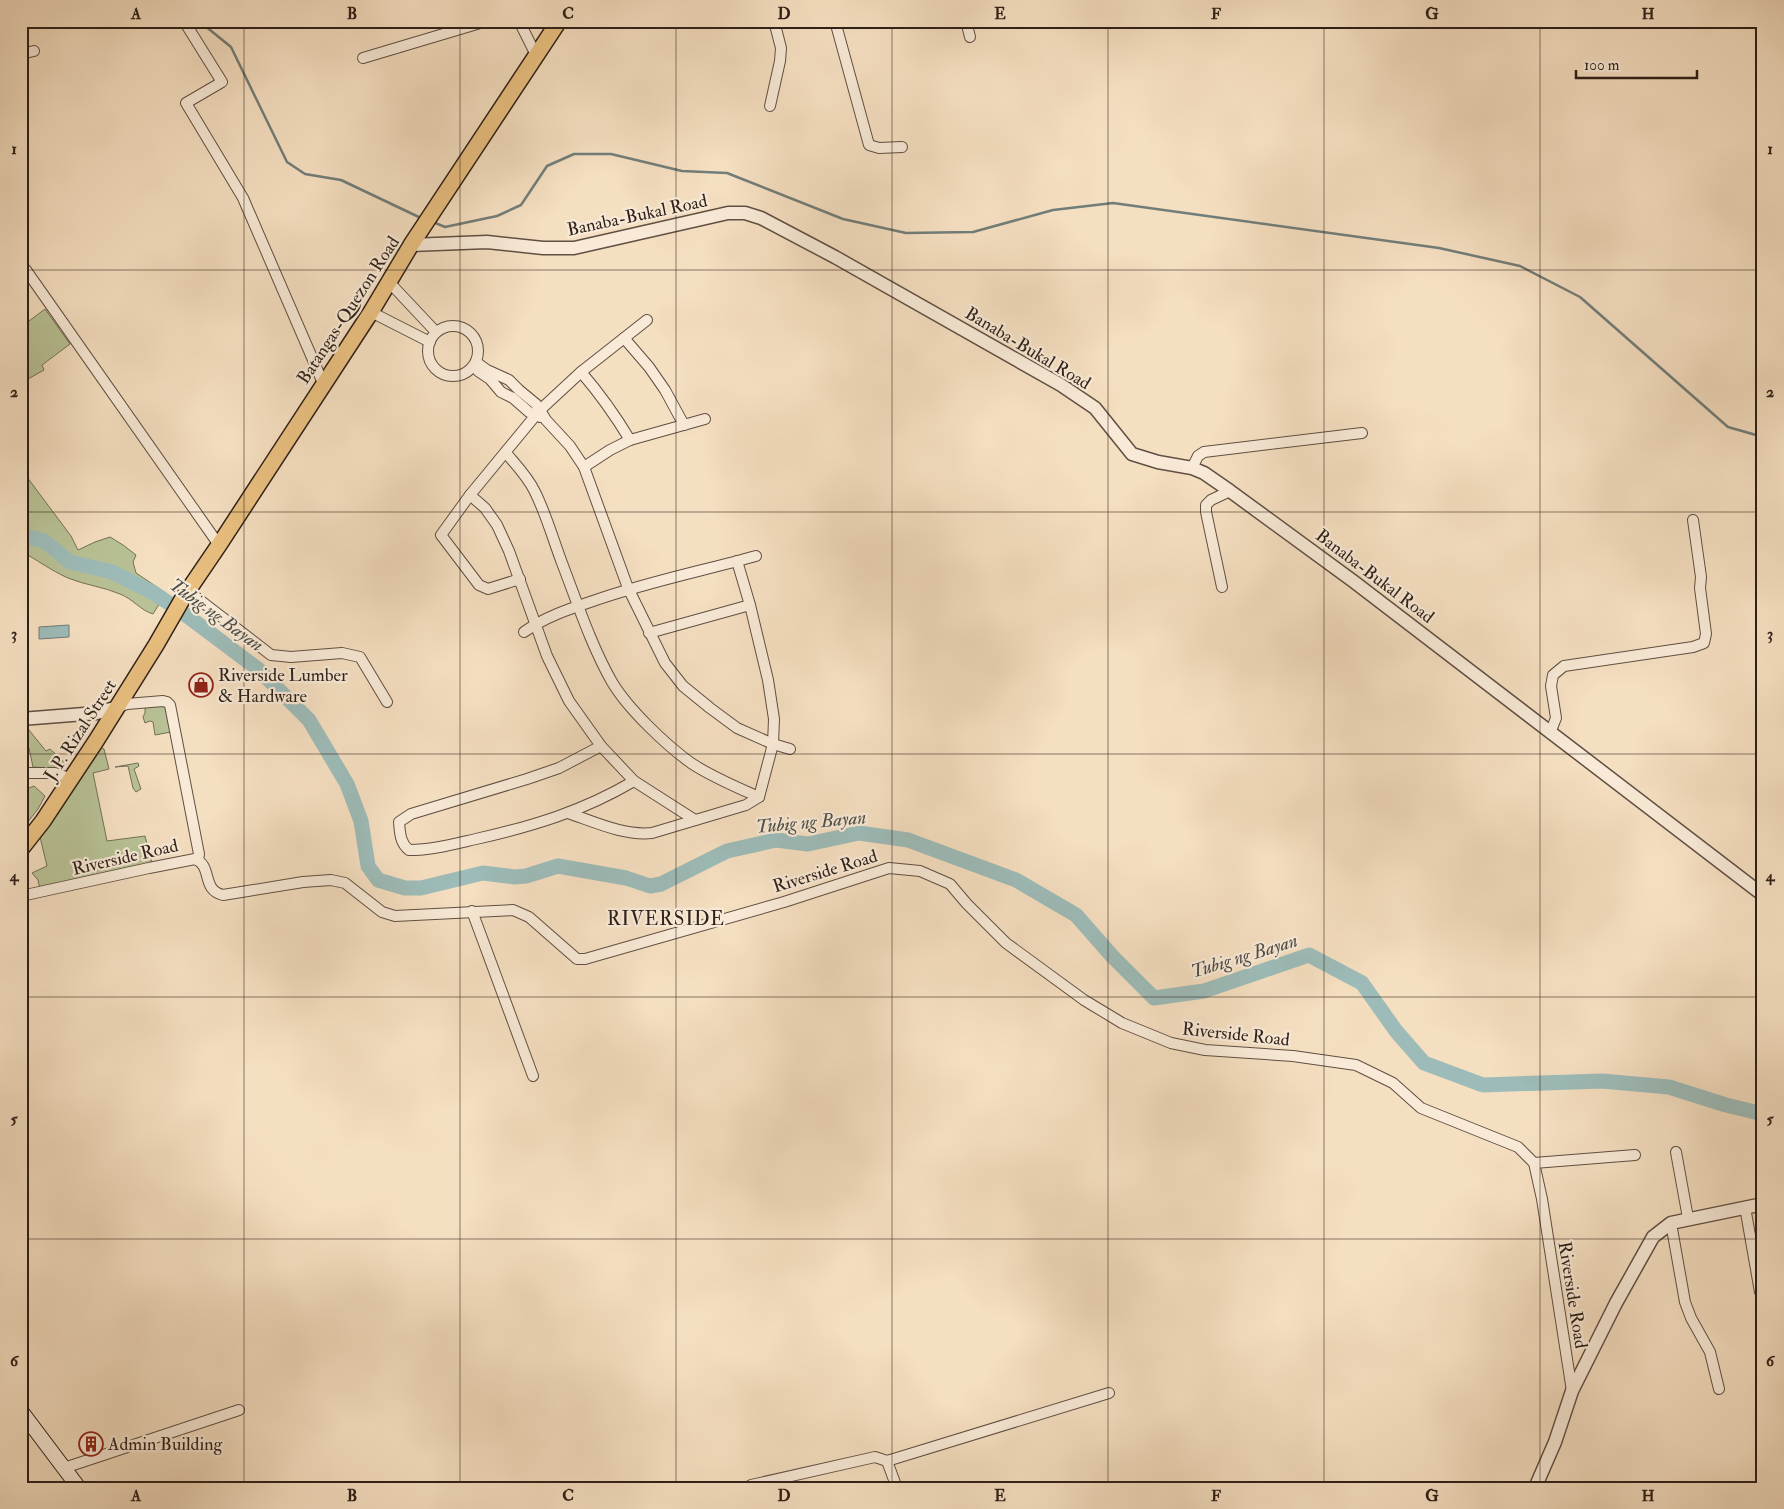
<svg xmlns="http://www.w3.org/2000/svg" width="1784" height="1509" viewBox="0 0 1784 1509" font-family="'IM FELL Double Pica',serif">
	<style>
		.green { fill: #b8c296; stroke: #737057 }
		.water { fill: #9dbcb9; stroke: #717d79 }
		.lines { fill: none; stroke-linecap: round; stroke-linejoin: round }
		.stream { stroke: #717d79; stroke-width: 2.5 }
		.river { stroke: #9dbcb9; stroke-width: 15 }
		.minor-casing { stroke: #604f42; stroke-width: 12 }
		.tertiary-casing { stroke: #604f42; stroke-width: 15 }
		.secondary-casing { stroke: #2e1f18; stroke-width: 16 }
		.primary-casing { stroke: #2e1f18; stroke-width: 18 }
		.minor { stroke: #f8ead7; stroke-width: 10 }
		.tertiary { stroke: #f8ead7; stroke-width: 12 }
		.secondary { stroke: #f8ead7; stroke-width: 14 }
		.primary { stroke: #eac080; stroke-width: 15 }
		.grid { fill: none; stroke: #2e1f18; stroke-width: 1; stroke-opacity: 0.55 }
		.labels { text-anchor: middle; stroke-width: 4.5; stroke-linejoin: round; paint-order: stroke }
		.street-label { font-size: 18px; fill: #2e1f18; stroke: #f8ead7 }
		.poi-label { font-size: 18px; fill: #2e1f18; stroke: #f8ead7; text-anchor: start }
		.water-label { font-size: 19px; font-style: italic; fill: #4f4e48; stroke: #f8ead7 }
		.neighbourhood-label { font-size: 19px; letter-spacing: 1px; fill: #2e1f18; stroke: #f8ead7 }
		.neatline { fill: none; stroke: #2e1f18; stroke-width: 2 }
		.grid-label { font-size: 16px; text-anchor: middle; font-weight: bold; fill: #2e1f18 }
	</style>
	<rect width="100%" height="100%" fill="#f5dfc1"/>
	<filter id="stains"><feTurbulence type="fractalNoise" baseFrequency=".004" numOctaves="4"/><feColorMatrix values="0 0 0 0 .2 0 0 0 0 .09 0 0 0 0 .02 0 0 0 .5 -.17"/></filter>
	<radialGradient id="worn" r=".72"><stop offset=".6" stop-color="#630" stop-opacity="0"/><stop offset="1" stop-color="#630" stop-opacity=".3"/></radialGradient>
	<g class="green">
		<polygon points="45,309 70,344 42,365 44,370 21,383 21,327"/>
		<path d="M21,469L71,536L78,550L95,542L110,537L123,545L136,555L133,562L136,573L166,593L153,614C140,610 133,599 120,594C104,587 85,585 68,578C52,571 37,560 21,551Z"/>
		<polygon points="160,705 166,708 171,732 155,735 153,722 150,721 145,723 143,717 145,713 145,707"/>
		<polygon points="24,724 46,751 50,749 64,762 65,765 63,769 33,767 29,748 27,747 21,747 21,725"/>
		<polygon points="100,747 104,749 109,769 93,773 107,841 145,836 152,863 40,889 38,880 32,873 47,866 40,837 50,825"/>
		<polygon points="138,763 139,766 134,769 141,789 136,792 133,788 128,766 115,767"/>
		<polygon points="21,782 29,788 34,786 45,796 38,809 27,823 23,822 21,816"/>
	</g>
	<polygon class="water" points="69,625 69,637 39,639 39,627"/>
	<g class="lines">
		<g class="stream">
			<polyline points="199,21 231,47 287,162 305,174 341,180 423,219"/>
			<polyline points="433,222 445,227 497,216 521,205 547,166 574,154 611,154 682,171 727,173 843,219 906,233 973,232 1053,210 1113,203 1439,248 1520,266 1580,297 1728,427 1763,437"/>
		</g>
		<polyline class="river" points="21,535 44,541 70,562 112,572 152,592 178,609 258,669 309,720 347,784 361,821 368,866 378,880 405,888 421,888 483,873 515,877 526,876 558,866 626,878 650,886 661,884 727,851 776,840 808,844 859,833 908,840 1016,880 1076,915 1112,956 1154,998 1204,991 1309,955 1362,983 1396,1031 1424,1063 1483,1085 1602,1081 1669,1087 1726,1105 1763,1114"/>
		<g class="minor-casing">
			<g id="minor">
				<polyline points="184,21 222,82 186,103 243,198 323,383"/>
				<polyline points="519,21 536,55"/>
				<polyline points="835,21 869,145 879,148 902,147"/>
				<polyline points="966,21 970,37"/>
				<polyline points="21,54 34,51"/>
				<polyline points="363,58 487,21"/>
				<polyline points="770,106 780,61 781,48 774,21"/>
				<polyline points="26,270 219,545"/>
				<polyline points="389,282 436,332"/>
				<polyline points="371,312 430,342"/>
				<circle cx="453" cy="351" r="25"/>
				<polyline points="624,338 649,367 665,390 684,425"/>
				<polyline points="476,362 487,370 509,380 519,390 536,404 546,420 570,446 584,467 628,588 665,663 683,686 710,708 737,728 773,744 790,749"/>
				<polyline points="478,371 490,379 501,392 513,398 529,412 540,417"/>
				<path d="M581,372C600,394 615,415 630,440"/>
				<path d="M506,453C516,465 528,477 535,492C546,514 553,539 562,563C577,602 591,645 612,682C628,709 666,745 691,763C712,777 736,787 759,797"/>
				<polyline points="584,467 610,450 630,440 705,419"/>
				<polyline points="1192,468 1198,456 1204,452 1362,433"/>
				<polyline points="470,495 485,508 497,525 509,551 547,656 569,701 601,746 634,781 695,820"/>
				<polyline points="520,579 488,589 479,585 441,535 470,495 540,410 581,372 647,320"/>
				<polyline points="1222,587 1206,512 1206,505 1211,500 1230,491"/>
				<polyline points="188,591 271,655 291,657 342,653 360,657 387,702"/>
				<path d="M524,632C545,617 569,609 593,601C647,582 702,571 756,556"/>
				<polyline points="649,633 750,605"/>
				<polyline points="118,707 127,704 163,701 167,702 170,705 199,854 198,860"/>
				<polyline points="1550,733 1556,718 1551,686 1553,675 1564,666 1693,647 1704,643 1706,634 1700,588 1701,577 1693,520"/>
				<path d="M601,746L559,768L527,779L411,814L399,822C400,833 400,843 409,850C432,850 454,844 476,839C534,826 583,811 634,781"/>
				<polyline points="21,773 55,773 71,779"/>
				<path d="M568,813C595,822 624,836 652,833L746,805L759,797L773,744L774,719L768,680L750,605L737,561"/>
				<polyline points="21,827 32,836"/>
				<path d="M21,896L149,868L195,859C213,866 201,890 223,895L303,882L331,880L345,883L382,912L395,916L513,910L529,917L577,959H585L784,902L889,868L920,871L950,884L967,904L1006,943L1084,1000L1122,1023L1171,1043L1205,1050L1293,1056L1356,1065L1393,1083L1421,1108L1518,1147L1534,1163L1542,1199L1572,1391"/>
				<polyline points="472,911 533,1076"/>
				<polyline points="1676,1152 1688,1218"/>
				<polyline points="1534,1163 1635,1155"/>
				<polyline points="1745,1207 1760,1292"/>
				<polyline points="1671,1223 1685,1302 1691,1318 1710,1352 1719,1389"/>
				<polyline points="887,1461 897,1488"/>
				<polyline points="64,1468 239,1410"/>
				<polyline points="751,1488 751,1485 875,1457 887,1461 1109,1393"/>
			</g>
		</g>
		<g class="tertiary-casing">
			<g id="tertiary">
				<polyline points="411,245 487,242 543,248 574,248 728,213 745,213 761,218 835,257 1061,385 1095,408 1132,454 1158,462 1192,468 1204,473 1230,491 1353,581 1763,895"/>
				<polyline points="21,719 97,713 118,707"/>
				<polyline points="1535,1488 1555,1442 1572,1391 1616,1303 1653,1237 1671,1223 1763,1204"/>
			</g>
		</g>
		<g class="secondary-casing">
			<polyline id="secondary" points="21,1411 79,1488"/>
		</g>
		<g class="primary-casing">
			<polyline id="primary" points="21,849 43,821 96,741 156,645 183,598 219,545 371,312 411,245 559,21"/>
		</g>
		<use href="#minor" class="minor"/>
		<use href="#tertiary" class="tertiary"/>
		<use href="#secondary" class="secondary"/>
		<use href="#primary" class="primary"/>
	</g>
	<path class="grid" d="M244,21V1488M460,21V1488M676,21V1488M892,21V1488M1108,21V1488M1324,21V1488M1540,21V1488M21,270H1763M21,512H1763M21,754H1763M21,997H1763M21,1239H1763"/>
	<defs>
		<g id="shop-ring" transform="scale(1.25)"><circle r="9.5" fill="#f8ead7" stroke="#8f2418" stroke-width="1.5"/><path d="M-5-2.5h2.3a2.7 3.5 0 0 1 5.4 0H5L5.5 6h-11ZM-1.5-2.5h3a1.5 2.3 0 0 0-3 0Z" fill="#8f2418"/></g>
		<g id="building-ring" transform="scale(1.25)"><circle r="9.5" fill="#f8ead7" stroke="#8f2418" stroke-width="1.5"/><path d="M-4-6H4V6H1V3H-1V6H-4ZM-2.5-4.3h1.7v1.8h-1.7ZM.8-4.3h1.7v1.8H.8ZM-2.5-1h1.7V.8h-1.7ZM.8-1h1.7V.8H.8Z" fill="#8f2418"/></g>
	</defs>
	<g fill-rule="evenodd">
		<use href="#shop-ring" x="201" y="685"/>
		<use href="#building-ring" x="91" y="1444"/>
	</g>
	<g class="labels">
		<g class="street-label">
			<text transform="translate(637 215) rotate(-12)" y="6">Banaba-Bukal Road</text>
			<text transform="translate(348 310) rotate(-57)" y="6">Batangas-Quezon Road</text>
			<text transform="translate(1028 348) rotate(31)" y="6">Banaba-Bukal Road</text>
			<text transform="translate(1375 576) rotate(37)" y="6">Banaba-Bukal Road</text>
			<text transform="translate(80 730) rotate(-57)" y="6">J. P. Rizal Street</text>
			<text transform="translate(125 857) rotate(-13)" y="6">Riverside Road</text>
			<text transform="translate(825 871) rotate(-17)" y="6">Riverside Road</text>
			<text transform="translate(1236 1034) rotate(6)" y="6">Riverside Road</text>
			<text transform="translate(1573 1295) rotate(81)" y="6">Riverside Road</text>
		</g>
		<g class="poi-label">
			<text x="218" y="681">Riverside Lumber<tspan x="218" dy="21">&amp; Hardware</tspan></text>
			<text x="108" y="1450">Admin Building</text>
		</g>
		<g class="water-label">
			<text transform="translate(217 614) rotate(36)" y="7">Tubig ng Bayan</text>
			<text transform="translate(811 821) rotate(-5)" y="7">Tubig ng Bayan</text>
			<text transform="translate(1244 955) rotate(-17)" y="7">Tubig ng Bayan</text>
		</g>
		<g class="neighbourhood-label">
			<text x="666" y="925">RIVERSIDE</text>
		</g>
	</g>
	<rect width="1784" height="1509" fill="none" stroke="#f5dfc1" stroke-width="55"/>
	<path d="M1576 70v8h121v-8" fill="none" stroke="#2e1f18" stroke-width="2.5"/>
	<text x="1584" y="70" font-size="15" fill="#2e1f18" stroke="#f8ead7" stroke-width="4" paint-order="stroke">100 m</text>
	<rect x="28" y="28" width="1728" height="1454" class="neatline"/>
	<g class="grid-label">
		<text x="136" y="19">A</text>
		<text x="352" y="19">B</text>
		<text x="568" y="19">C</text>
		<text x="784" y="19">D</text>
		<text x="1000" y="19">E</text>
		<text x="1216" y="19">F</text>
		<text x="1432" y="19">G</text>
		<text x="1648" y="19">H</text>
		<text x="14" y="154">1</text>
		<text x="1770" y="154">1</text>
		<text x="14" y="397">2</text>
		<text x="1770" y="397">2</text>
		<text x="14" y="639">3</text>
		<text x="1770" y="639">3</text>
		<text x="14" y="881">4</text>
		<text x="1770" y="881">4</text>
		<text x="14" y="1124">5</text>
		<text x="1770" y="1124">5</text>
		<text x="14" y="1366">6</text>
		<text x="1770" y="1366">6</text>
		<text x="136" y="1501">A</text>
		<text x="352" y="1501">B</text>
		<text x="568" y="1501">C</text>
		<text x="784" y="1501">D</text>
		<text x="1000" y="1501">E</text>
		<text x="1216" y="1501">F</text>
		<text x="1432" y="1501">G</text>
		<text x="1648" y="1501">H</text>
	</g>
	<rect width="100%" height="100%" filter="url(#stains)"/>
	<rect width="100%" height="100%" fill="url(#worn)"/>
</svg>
